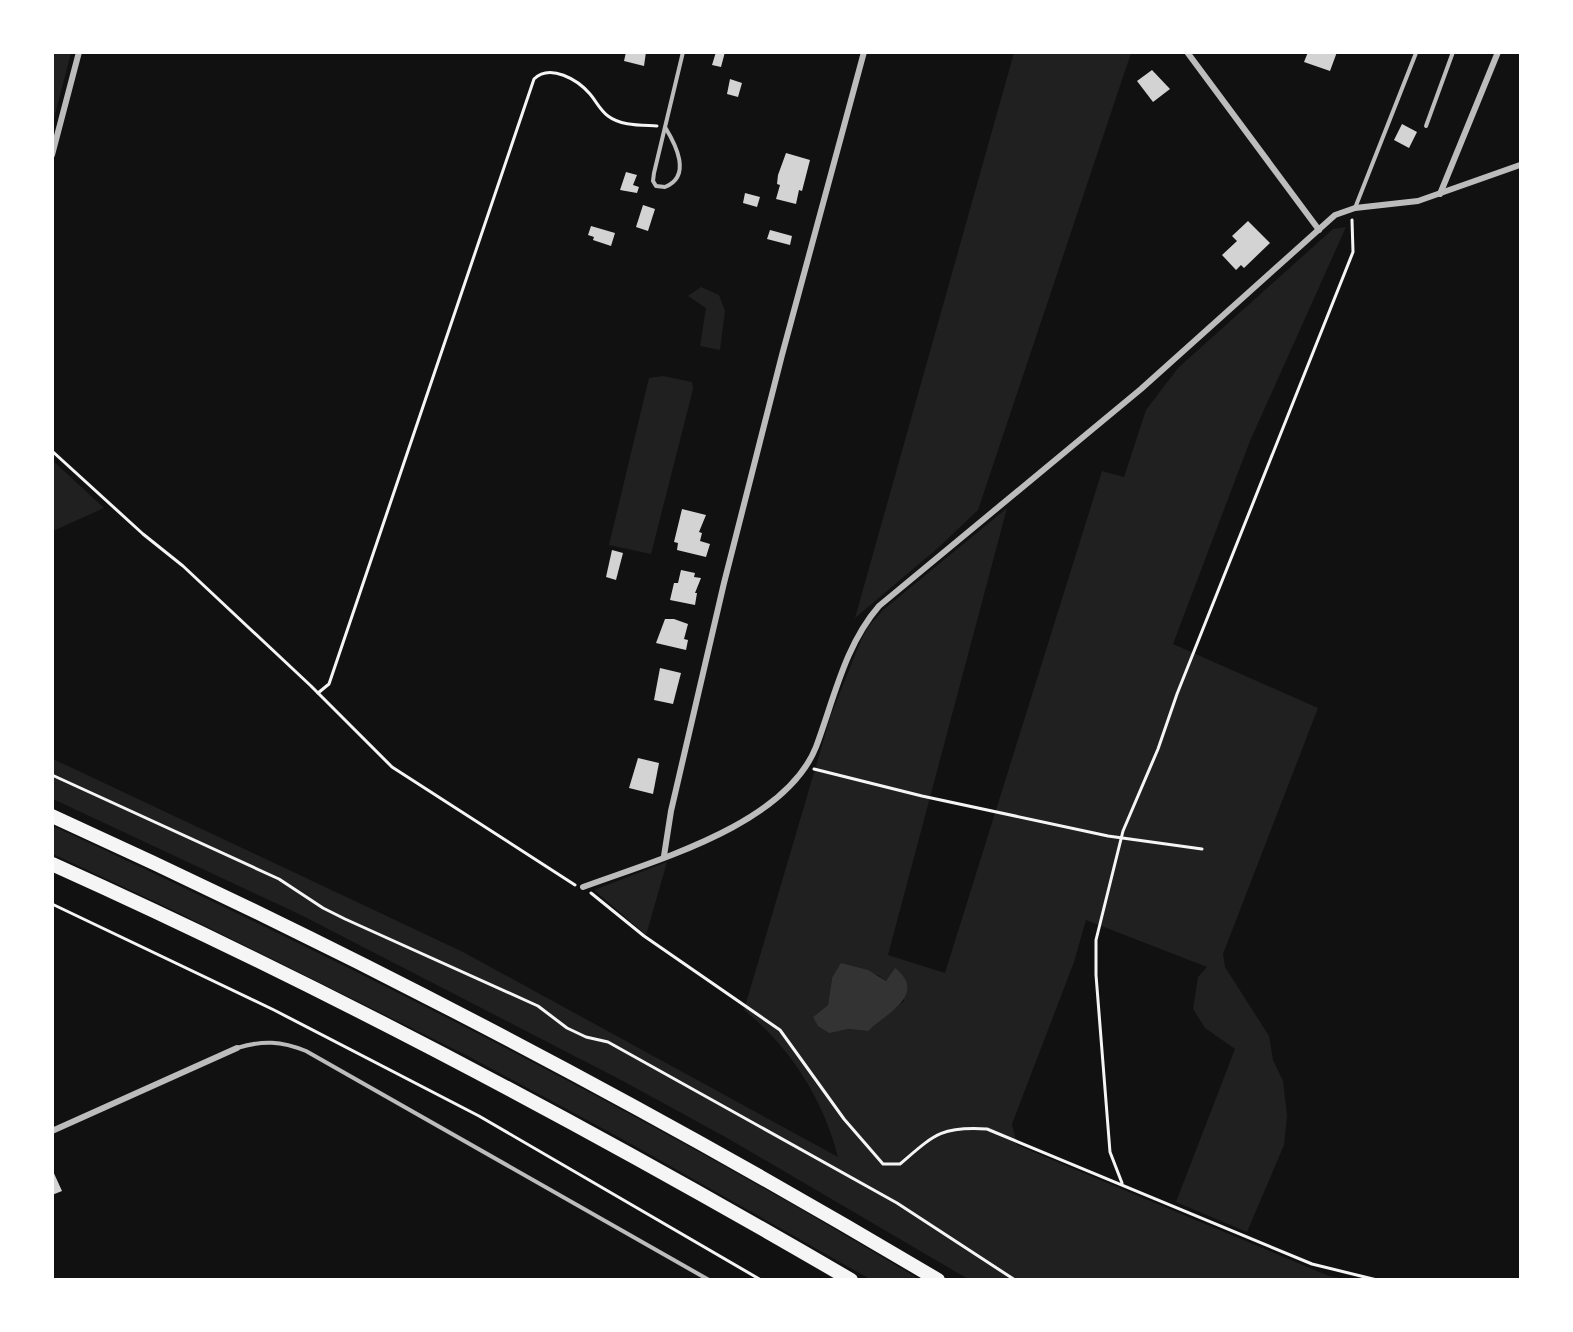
<svg xmlns="http://www.w3.org/2000/svg" width="1573" height="1332" viewBox="0 0 1573 1332" font-family="Manrope,sans-serif">
	<style>
		.green { fill: #202020; fill-rule: evenodd }
		.water { fill: #333 }
		.building { fill: #d3d3d3 }
		.lines { fill: none; stroke-linecap: round; stroke-linejoin: round }
		.path { stroke: #f5f5f5; stroke-width: 3 }
		.service { stroke: #bcbcbc; stroke-width: 4 }
		.minor { stroke: #bcbcbc; stroke-width: 6 }
		.motorway { stroke: #f5f5f5; stroke-width: 14 }
	</style>
	<rect width="100%" height="100%" fill="#111"/>
	<g class="green">
		<polygon points="53,52 71,53 53,122 52,53"/>
		<polygon points="1014,53 1131,53 978,510 939,547 855,618"/>
		<path d="M1346,227L1250,441L1173,644L1318,708L1223,954L1225,967L1269,1036L1273,1060L1283,1081L1287,1115L1284,1145L1247,1232L1176,1202L1235,1049L1205,1028L1193,1009L1198,977L1207,967L1086,920L1074,962L1012,1124L1017,1145L1329,1276L1346,1279H968L729,1139L621,1080L301,915L53,799V759L463,952L838,1157C823,1099 790,1047 744,1010L831,715L859,645L867,628L883,610L1007,508L888,955L945,973L1102,471L1124,477L1146,410L1178,368L1333,229ZM895,969L904,1001L867,1031L849,1029L840,1031L813,1017L828,1005L832,978L878,975L886,981Z"/>
		<polygon points="701,287 719,295 725,311 720,350 700,346 706,308 688,296"/>
		<polygon points="663,376 692,382 693,389 651,554 609,545 649,378"/>
		<polygon points="52,460 104,508 53,531 52,531"/>
		<path d="M53,826C348,963 640,1111 919,1279H870L624,1140L466,1055L175,911L53,854Z"/>
		<polygon points="667,862 646,935 594,890"/>
	</g>
	<path class="water" d="M841,963L868,970L886,981L895,968C928,994 887,1013 868,1031L849,1029L829,1033L818,1026L813,1017L828,1005L832,978Z"/>
	<g class="building">
		<polygon points="626,52 646,52 644,66 624,61"/>
		<polygon points="716,52 725,52 721,67 712,65"/>
		<polygon points="1308,52 1317,53 1337,52 1330,71 1304,62"/>
		<polygon points="1152,70 1170,89 1153,102 1137,81"/>
		<polygon points="730,79 742,83 738,97 727,94"/>
		<polygon points="1402,124 1417,132 1409,148 1394,140"/>
		<polygon points="786,153 810,160 802,191 799,190 796,204 776,199 780,185 777,184 778,175"/>
		<polygon points="626,172 637,175 633,185 639,187 637,193 620,190"/>
		<polygon points="745,193 760,197 757,207 743,203"/>
		<polygon points="643,205 655,209 648,231 636,227"/>
		<polygon points="1248,221 1270,243 1244,268 1241,265 1236,270 1222,255 1237,241 1232,236"/>
		<polygon points="591,226 615,233 611,246 593,240 594,237 588,235"/>
		<polygon points="770,230 792,236 790,245 767,239"/>
		<polygon points="682,509 706,515 699,532 702,533 700,541 710,544 706,557 677,550 678,543 674,542"/>
		<polygon points="612,550 623,553 616,580 606,577"/>
		<polygon points="681,570 695,573 694,577 701,578 695,593 697,593 695,605 670,600 674,583 678,583"/>
		<polygon points="665,619 674,619 688,624 684,639 688,640 686,650 656,643"/>
		<polygon points="660,668 681,673 673,704 654,700"/>
		<polygon points="638,758 659,763 653,794 629,788"/>
		<polygon points="52,1169 62,1191 52,1195"/>
	</g>
	<g class="lines">
		<g class="path">
			<polyline points="52,451 143,534 183,566 311,686 392,767 575,885"/>
			<path d="M318,693L329,684L534,79C550,63 578,80 590,94C596,101 600,110 608,116C621,126 641,125 657,126"/>
			<polyline points="814,769 922,796 1108,836 1202,849"/>
			<polyline points="52,775 279,879 323,908 345,919 538,1006 567,1028 586,1037 608,1042 897,1203 1015,1280"/>
			<path d="M591,893L644,936L780,1030L844,1119L883,1164H900C934,1135 941,1126 987,1129L1312,1264L1377,1280"/>
			<polyline points="52,904 274,1010 479,1116 761,1280"/>
			<polyline points="1122,1183 1110,1152 1096,975 1096,940 1123,831 1158,749 1177,694 1353,252 1352,220"/>
		</g>
		<g class="service">
			<polyline points="1426,126 1453,52"/>
			<path d="M665,127C676,145 692,176 665,187L656,186L653,181L654,173L683,52"/>
			<polyline points="1355,208 1416,53"/>
			<path d="M237,1048C263,1040 281,1041 306,1051L709,1280"/>
		</g>
		<g class="minor">
			<polyline points="1187,52 1319,230"/>
			<polyline points="52,155 79,52"/>
			<polyline points="1440,194 1498,52"/>
			<polyline points="664,856 671,811 724,583 782,355 864,52"/>
			<path d="M583,887C656,860 785,825 816,747C834,699 845,645 879,606L1141,389L1335,215L1355,208L1418,201L1520,165"/>
			<polyline points="52,1131 237,1048"/>
		</g>
		<g class="motorway">
			<path d="M52,816C356,954 651,1109 938,1280"/>
			<path d="M52,864C326,987 592,1129 851,1280"/>
		</g>
	</g>
	<rect width="1573" height="1332" fill="none" stroke="#ffffff" stroke-width="108"/>
</svg>
